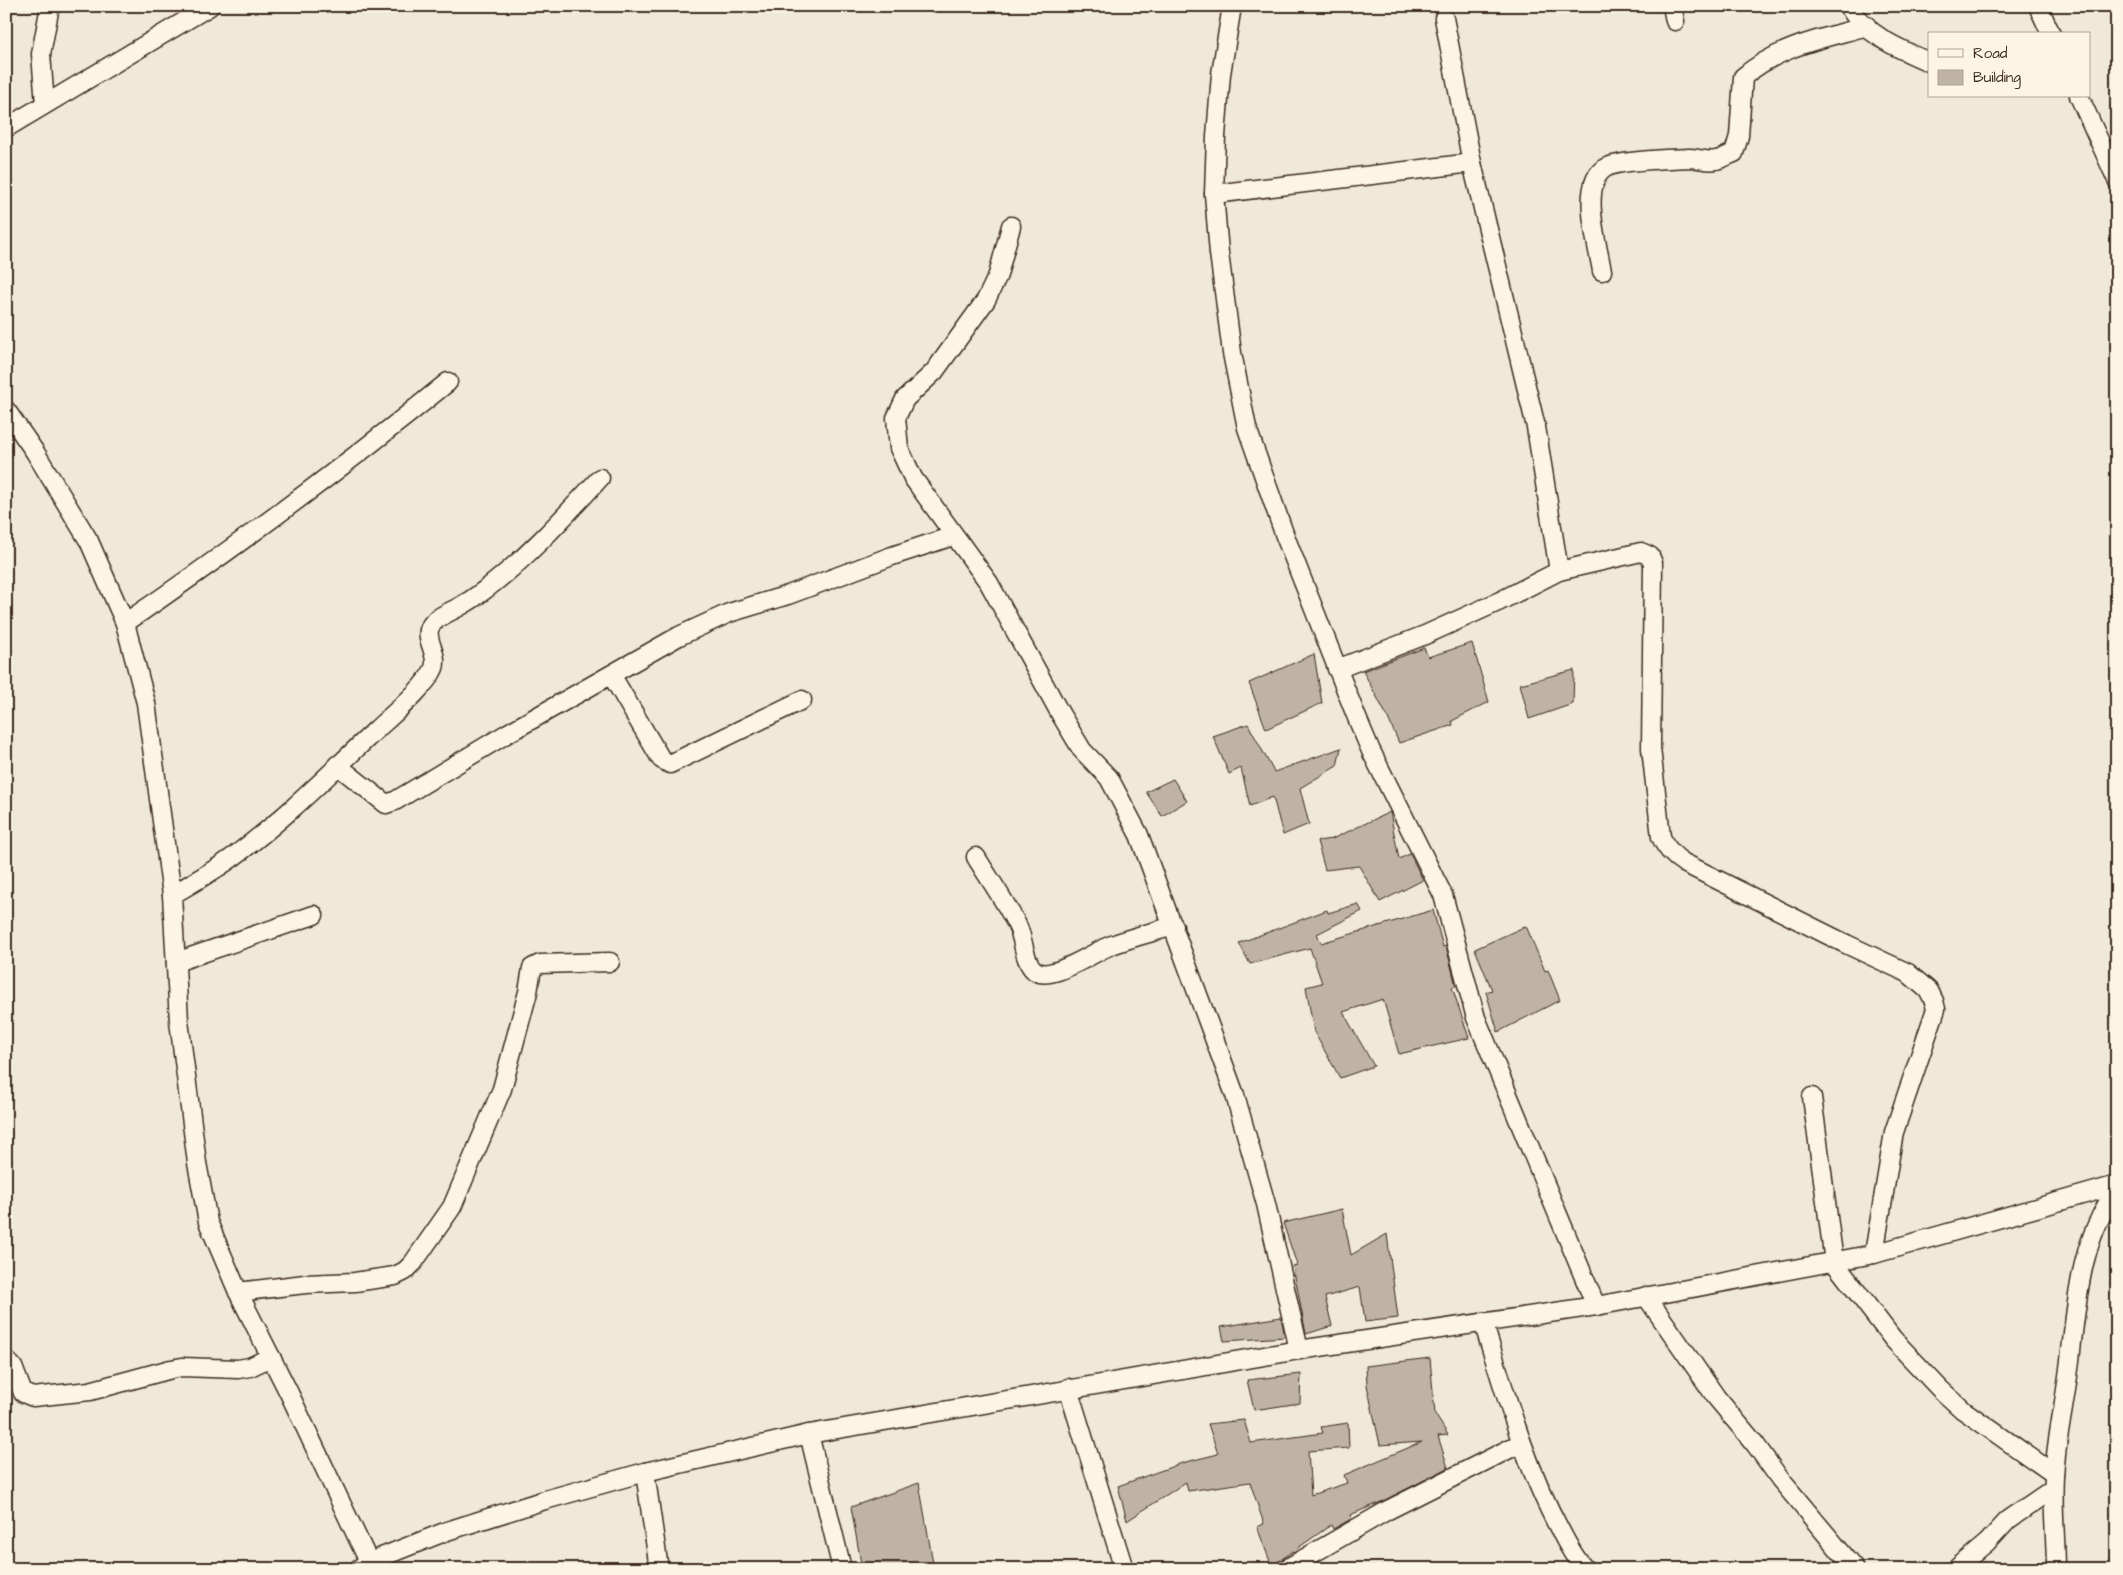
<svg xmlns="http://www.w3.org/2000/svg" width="2123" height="1575" viewBox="0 0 2123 1575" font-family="'Architects Daughter',sans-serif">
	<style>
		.building { fill: #beb3a4; stroke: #3b2a1e }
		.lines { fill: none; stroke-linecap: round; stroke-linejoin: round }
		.minor-casing { stroke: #3b2a1e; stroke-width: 21 }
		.minor { stroke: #fcf5e5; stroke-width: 18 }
	</style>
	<rect width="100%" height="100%" fill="#f0e9d9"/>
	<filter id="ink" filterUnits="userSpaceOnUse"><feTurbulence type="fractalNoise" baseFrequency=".02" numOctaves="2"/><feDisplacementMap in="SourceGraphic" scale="10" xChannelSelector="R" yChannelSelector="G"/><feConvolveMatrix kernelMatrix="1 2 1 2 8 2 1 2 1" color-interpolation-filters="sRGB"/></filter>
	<g filter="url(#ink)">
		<g class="building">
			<polygon points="1472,643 1489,702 1452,721 1453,725 1399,743 1387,716 1363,671 1424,648 1428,657"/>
			<polygon points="1314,654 1322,703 1266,729 1249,683"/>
			<polygon points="1574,670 1573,704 1529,719 1520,684"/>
			<polygon points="1248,724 1274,772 1341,748 1337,766 1300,788 1309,824 1283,835 1273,797 1250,806 1241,768 1229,774 1213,736"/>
			<polygon points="1173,779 1187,801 1162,816 1146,792"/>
			<polygon points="1390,812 1399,859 1410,854 1423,880 1380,902 1359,866 1325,870 1317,841 1332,839"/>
			<polygon points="1358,904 1362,911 1317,934 1321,943 1433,910 1443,947 1446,946 1456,986 1452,987 1469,1038 1399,1054 1383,999 1343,1012 1374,1066 1340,1078 1314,1032 1306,987 1322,983 1310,948 1250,964 1239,943 1327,910 1328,913"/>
			<polygon points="1526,926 1545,971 1548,970 1560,1000 1498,1032 1486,992 1492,990 1475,949"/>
			<polygon points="1342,1209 1351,1255 1387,1234 1398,1318 1365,1322 1360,1287 1325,1297 1332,1326 1306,1334 1293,1266 1297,1265 1283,1223"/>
			<polygon points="1281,1317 1285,1337 1224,1341 1221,1327"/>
			<polygon points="1430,1358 1435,1414 1448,1435 1438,1436 1448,1468 1381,1502 1350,1515 1351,1519 1333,1529 1331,1525 1279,1561 1271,1564 1257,1527 1264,1524 1250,1482 1188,1491 1186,1482 1127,1521 1118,1486 1182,1463 1218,1454 1208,1424 1244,1420 1251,1443 1323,1433 1321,1427 1348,1423 1349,1448 1308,1451 1311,1495 1347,1483 1344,1475 1422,1442 1380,1445 1367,1385 1366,1366"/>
			<polygon points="1301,1374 1300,1403 1254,1410 1247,1380"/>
			<polygon points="919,1483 934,1569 862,1569 851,1507"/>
		</g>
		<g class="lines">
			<g class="minor-casing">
				<g id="minor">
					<polyline points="1232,6 1221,74 1216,136 1214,194 1219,253 1232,353 1247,428 1285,536 1357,718 1371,751 1443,895 1476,1018 1596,1306"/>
					<polyline points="1672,6 1675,21"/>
					<path d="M1848,6C1866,35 1899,49 1929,62"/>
					<polyline points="2038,6 2051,34"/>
					<polyline points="1444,18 1472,163 1536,427 1559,571"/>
					<polyline points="2079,96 2117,180"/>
					<polyline points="45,104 41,54 50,6"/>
					<polyline points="6,128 210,6"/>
					<polyline points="1214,194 1472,163"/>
					<polyline points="1011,226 998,275 986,300 934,372 905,399 896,418 899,448 913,478 989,583 1061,715 1082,750 1109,778 1139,835 1235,1095 1266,1204 1299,1350"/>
					<path d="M1602,271C1598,246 1579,184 1605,168C1618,160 1672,159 1689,158C1698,158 1708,162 1716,160C1722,159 1728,155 1734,153L1739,136L1743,77C1779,46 1822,39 1867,26"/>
					<polyline points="6,410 35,452 89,541 125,623 146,703 172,895 179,1021 197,1163 208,1222 238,1292 289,1393 369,1562"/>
					<path d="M125,623C236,547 344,467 448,382"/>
					<path d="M1337,669L1425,635L1500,601L1559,571L1641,552L1650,556L1653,563L1651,748L1661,837C1666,849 1673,856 1684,863L1844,943L1908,973L1929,991L1934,1001L1936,1009L1894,1132L1874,1254"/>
					<polyline points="612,676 661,759 670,764 802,700"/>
					<polyline points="337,765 386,804 395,801 508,733 679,636 729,613 788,595 892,556 953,536"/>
					<path d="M976,857C990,880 1005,901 1017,925C1024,938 1023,957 1032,968C1047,987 1095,950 1112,945C1132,937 1153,932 1174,926"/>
					<path d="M172,895C192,883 214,871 233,857C285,819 330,773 377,729C393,714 426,687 434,668C439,654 424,639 430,627C435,616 454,611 464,604C472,600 479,594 486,589C528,557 564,517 600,478"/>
					<polyline points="176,962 314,915"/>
					<polyline points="1812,1097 1834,1262 1893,1339 1940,1389 1963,1410 2054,1474"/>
					<polyline points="238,1292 305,1284 355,1282 395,1276 405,1271 413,1263 452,1207 502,1089 528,992 532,968 540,964 610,962"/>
					<polyline points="1646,1296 1716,1397 1755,1444 1780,1479 1855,1569"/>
					<path d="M1483,1322C1505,1392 1525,1465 1560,1530C1567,1543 1574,1558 1585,1569"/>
					<polyline points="6,1360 13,1367 23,1393 33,1397 90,1391 171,1369 182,1367 238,1369 250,1367 271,1357"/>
					<polyline points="1068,1388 1124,1569"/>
					<polyline points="809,1434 842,1569"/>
					<polyline points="645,1472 659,1569"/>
					<polyline points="358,1569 369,1562 447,1531 545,1500 645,1472 809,1434 1299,1350 1596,1306 1874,1254 2117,1185"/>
					<polyline points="1286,1569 1388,1510 1521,1443"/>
					<polyline points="1956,1569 1987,1543 2009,1519 2053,1489"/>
					<path d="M2056,1569C2056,1538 2052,1508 2054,1477C2056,1438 2066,1399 2070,1360C2077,1299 2080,1241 2117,1189"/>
				</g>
			</g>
			<use href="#minor" class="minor"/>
		</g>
	</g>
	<rect width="2123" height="1575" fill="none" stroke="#fcf5e5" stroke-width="25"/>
	<rect x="12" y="12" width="2098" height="1550" fill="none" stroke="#3b2a1e" stroke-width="2" filter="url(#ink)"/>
	<rect x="1928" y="32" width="162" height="65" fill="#fcf5e5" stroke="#afa495"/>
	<rect x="1938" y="49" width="25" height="8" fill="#fcf5e5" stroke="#afa495"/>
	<text x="1973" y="58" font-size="15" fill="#3b2a1e">Road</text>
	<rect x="1938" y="70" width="25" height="15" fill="#beb3a4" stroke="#afa495"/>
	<text x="1973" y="82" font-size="15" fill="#3b2a1e">Building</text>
</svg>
